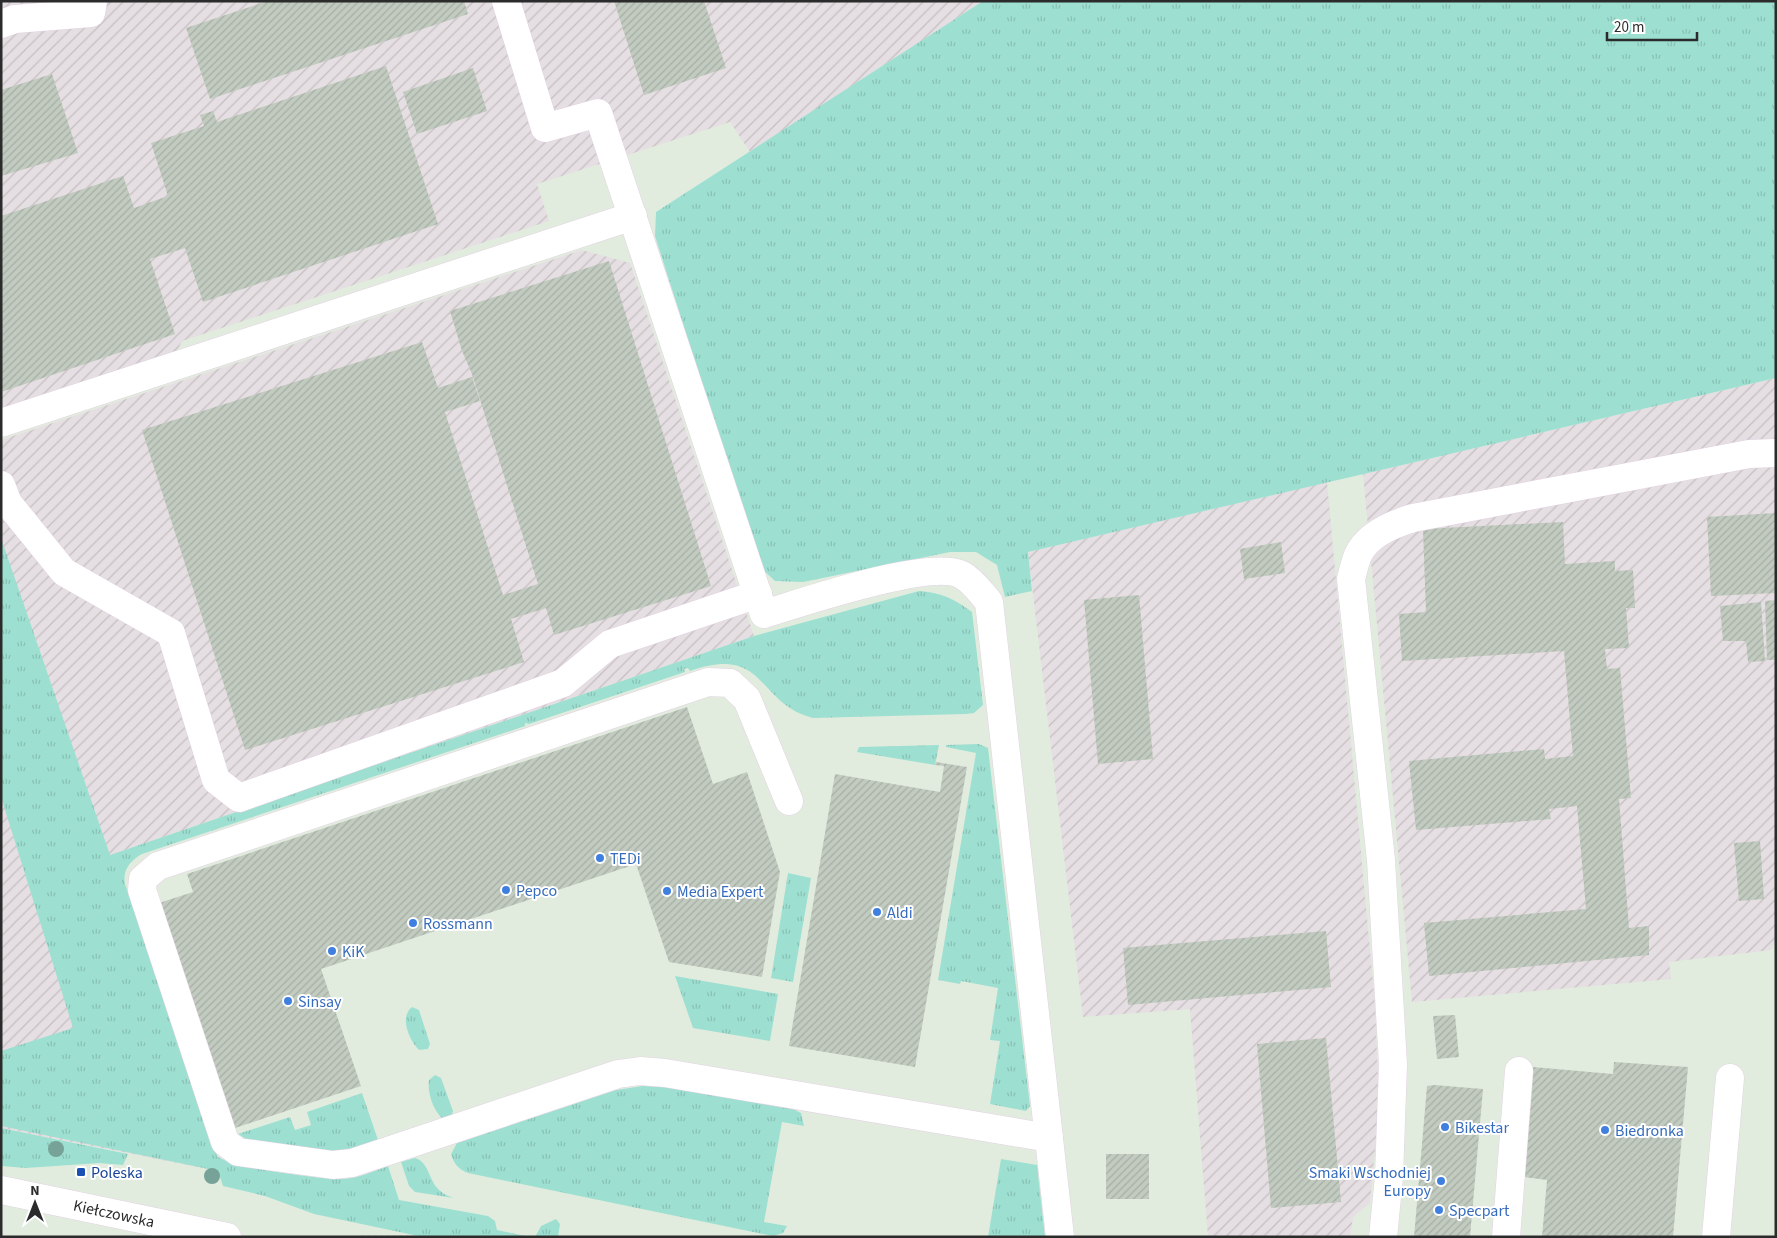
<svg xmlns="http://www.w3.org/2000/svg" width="1777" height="1238" viewBox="0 0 1777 1238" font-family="'Source Sans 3',sans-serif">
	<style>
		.industrial { fill: url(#industrial-furrows) }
		.grass { fill: url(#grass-tufts) }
		.building { fill: url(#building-hatch) }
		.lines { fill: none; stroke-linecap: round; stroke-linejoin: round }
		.minor-casing { stroke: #e2d3e3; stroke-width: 29 }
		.path { stroke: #ccc; stroke-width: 3; stroke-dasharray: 4 2.5; stroke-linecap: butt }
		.minor { stroke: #fff; stroke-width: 28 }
		.tree { fill: #76a298 }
		.shop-dot { fill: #3f7fe0; stroke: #fff; stroke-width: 2 }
		.transit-dot { fill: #1a4fb4; stroke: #fff; stroke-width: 2 }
		.labels { text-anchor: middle; stroke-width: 4; stroke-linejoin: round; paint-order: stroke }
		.shop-label { font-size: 16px; fill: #366cbe; stroke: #fff; text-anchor: start }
		.transit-label { font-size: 16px; fill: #164399; stroke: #fff; text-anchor: start }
		.street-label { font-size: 16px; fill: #2b2b2b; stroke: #fff }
	</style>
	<defs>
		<pattern id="industrial-furrows" width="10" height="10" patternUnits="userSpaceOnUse" patternTransform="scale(1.25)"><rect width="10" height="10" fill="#e5dee2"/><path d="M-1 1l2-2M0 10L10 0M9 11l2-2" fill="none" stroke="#c5bfc2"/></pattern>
		<pattern id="grass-tufts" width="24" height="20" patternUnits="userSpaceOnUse" patternTransform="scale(1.25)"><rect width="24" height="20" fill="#9de0d2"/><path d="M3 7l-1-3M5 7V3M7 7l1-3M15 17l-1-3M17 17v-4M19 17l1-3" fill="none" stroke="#87c0b4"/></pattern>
		<pattern id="building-hatch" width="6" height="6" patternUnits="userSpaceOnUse" patternTransform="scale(1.25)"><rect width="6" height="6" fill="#c2cbc0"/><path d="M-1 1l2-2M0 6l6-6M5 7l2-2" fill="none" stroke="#a7aea5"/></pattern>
	</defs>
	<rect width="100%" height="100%" fill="#e2ecde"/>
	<g class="industrial">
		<polygon points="1,1 983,1 750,152 730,122 537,184 549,221 182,341 176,353 1,410"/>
		<polygon points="582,250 630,263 754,636 110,855 218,1171 1,1128 1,440"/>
		<polygon points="1776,378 1776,941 1771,950 1669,962 1671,979 1412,1002 1363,474"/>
		<polygon points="1327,482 1375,1005 1379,1106 1370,1203 1353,1217 1350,1237 1208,1237 1190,1009 1083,1017 1028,552"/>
	</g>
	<g class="grass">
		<polygon points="983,1 1776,1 1776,378 1028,552 1032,591 1005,597 997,565 976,552 950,552 803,582 775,581 761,568 655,236 656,212"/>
		<path d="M1,538L110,855L754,636L919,591C940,592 955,599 972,612L983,705L974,713L966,714L813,718C756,704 767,644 690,671L688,668L684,669L685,672L529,724L525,723V726L142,854C131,860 122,870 125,884L217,1156C228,1167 325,1180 344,1179C359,1178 374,1171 388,1166L399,1200L488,1216L495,1221L497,1230L530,1237H423L314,1214L265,1196L223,1186L218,1171L1,1126V1051L73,1028L1,797Z"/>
		<polygon points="979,744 988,748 1030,1106 1026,1111 990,1104 1000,1041 990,1040 998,988 961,981 960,984 938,980 976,753 946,747 946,745"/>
		<polygon points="939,745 935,765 857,752 859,747"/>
		<polygon points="788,873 811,878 793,982 771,978"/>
		<polygon points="675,976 778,994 770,1041 693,1028"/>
		<path d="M412,1007L419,1010L430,1044L428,1049L419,1050C409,1040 399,1017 412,1007Z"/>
		<path d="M435,1075L441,1078L453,1111L452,1115L442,1118C433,1110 427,1092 429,1080Z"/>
		<path d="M643,1086C693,1087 744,1100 793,1109L801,1113L804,1126L782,1122L764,1222L787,1226L783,1233L773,1236L468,1173C458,1169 454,1164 451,1154L457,1143L616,1090Z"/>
		<polygon points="362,1093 378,1140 340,1153 251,1142 238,1134 290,1117 295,1130 311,1125 307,1112"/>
		<polygon points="1,1128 128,1154 123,1165 99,1163 26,1168 1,1166"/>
		<path d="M415,1158C434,1164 425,1190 454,1198L415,1192L409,1186L401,1162Z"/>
		<polygon points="1001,1159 1037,1165 1045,1237 988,1237"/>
		<polygon points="556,1219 560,1224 558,1237 535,1237 541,1226"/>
	</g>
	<g class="building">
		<polygon points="268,1 464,1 468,14 210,99 186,28"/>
		<polygon points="614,1 704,1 726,68 644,95"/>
		<polygon points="386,66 438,224 203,302 185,248 150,259 175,334 1,392 1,216 123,176 134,208 168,196 151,143 204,126 200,115 213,111 217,122"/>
		<polygon points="473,68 487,111 417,134 403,92"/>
		<polygon points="52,74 78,153 1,176 1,90"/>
		<polygon points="609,261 711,586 554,635 546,608 511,619 524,662 245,750 142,430 422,342 438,388 472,377 480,401 445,412 503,595 538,584 472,374 462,351 450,311"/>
		<polygon points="1776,513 1776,593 1711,596 1707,517"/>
		<polygon points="1563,522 1565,564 1615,561 1615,571 1633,570 1635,608 1626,608 1629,648 1605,649 1607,669 1620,668 1631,798 1619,799 1629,928 1649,926 1649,955 1429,976 1424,923 1586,909 1577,806 1549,809 1551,819 1416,830 1409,761 1544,749 1545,759 1573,756 1564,651 1402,661 1399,614 1426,612 1423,529"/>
		<polygon points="1281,542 1285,573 1244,579 1240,549"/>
		<polygon points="1139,595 1153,759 1098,764 1084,600"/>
		<polygon points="1776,600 1776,660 1767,660 1765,601"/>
		<polygon points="1761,602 1765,661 1748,662 1746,641 1723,641 1720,606"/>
		<polygon points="687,707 713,784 747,772 780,872 762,977 669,962 636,864 321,969 361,1086 235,1128 159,903 193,892 187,874"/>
		<polygon points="936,762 967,767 915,1067 789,1046 835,774 940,792 944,766 935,765"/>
		<polygon points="1760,841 1764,899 1739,901 1734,843"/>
		<polygon points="1326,931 1331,987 1128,1005 1123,948"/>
		<polygon points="1455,1015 1459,1057 1437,1059 1433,1016"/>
		<polygon points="1326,1038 1341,1202 1271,1208 1257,1044"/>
		<polygon points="1614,1062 1688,1067 1673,1237 1542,1237 1547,1180 1524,1177 1533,1067 1613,1074"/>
		<polygon points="1434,1085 1483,1089 1470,1237 1414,1237 1427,1086"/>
		<rect x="1106" y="1154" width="43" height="45"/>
	</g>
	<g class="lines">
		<g class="minor-casing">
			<g id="minor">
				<path d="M506,1L545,128L598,113L764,614C801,603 931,558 962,575C973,581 981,593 989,602L1060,1237"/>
				<polyline points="1,24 15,19 91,13 93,1"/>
				<polyline points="1,423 633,216"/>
				<polyline points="1,485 8,503 64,572 171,633 216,780 239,798 563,683 610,644 758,594"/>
				<polyline points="789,801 747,699 730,683 708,682 158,866 143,879 142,890 225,1142 238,1152 333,1165 352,1163 618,1074 640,1071 665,1073 1049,1138"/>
				<polyline points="1,1190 227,1237"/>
				<path d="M1383,1237L1389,1177L1393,1064L1381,860L1351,579C1353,571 1355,562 1358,555C1367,535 1393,524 1413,518L1749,454L1776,453"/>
				<polyline points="1506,1237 1519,1071"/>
				<polyline points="1716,1237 1730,1078"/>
			</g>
		</g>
		<polyline class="path" points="360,1237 418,1237"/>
		<use href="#minor" class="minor"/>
	</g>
	<g class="tree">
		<circle cx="56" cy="1149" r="8"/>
		<circle cx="212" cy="1176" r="8"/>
	</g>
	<g class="shop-dot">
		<circle cx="600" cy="858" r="5"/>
		<circle cx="506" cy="890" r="5"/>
		<circle cx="667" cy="891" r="5"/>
		<circle cx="877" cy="912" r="5"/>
		<circle cx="413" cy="923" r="5"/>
		<circle cx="332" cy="951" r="5"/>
		<circle cx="288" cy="1001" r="5"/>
		<circle cx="1445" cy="1127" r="5"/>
		<circle cx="1605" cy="1130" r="5"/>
		<circle cx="1441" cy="1181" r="5"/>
		<circle cx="1439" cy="1210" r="5"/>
	</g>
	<rect class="transit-dot" x="76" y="1167" width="10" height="10" rx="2.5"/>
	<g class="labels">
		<g class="shop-label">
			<text x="610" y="864">TEDi</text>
			<text x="516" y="896">Pepco</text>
			<text x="677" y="897">Media Expert</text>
			<text x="887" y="918">Aldi</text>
			<text x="423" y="929">Rossmann</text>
			<text x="342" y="957">KiK</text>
			<text x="298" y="1007">Sinsay</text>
			<text x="1455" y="1133">Bikestar</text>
			<text x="1615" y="1136">Biedronka</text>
			<text x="1431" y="1178" text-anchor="end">Smaki Wschodniej<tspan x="1431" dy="18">Europy</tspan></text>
			<text x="1449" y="1216">Specpart</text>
		</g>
		<g class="transit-label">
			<text x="91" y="1178">Poleska</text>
		</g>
		<g class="street-label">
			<text transform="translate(114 1213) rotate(12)" y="6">Kiełczowska</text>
		</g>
	</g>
	<rect width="1777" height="1238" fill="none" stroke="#2b2b2b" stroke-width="5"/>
	<g transform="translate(35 1203)" stroke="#ffffff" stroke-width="4" paint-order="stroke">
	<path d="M0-4L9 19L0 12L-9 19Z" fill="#2b2b2b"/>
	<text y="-8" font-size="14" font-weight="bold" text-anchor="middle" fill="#2b2b2b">N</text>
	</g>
	<path d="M1607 32v8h90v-8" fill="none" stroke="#2b2b2b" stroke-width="2.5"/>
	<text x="1614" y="32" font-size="15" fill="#2b2b2b" stroke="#ffffff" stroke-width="4" paint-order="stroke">20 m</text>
</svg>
